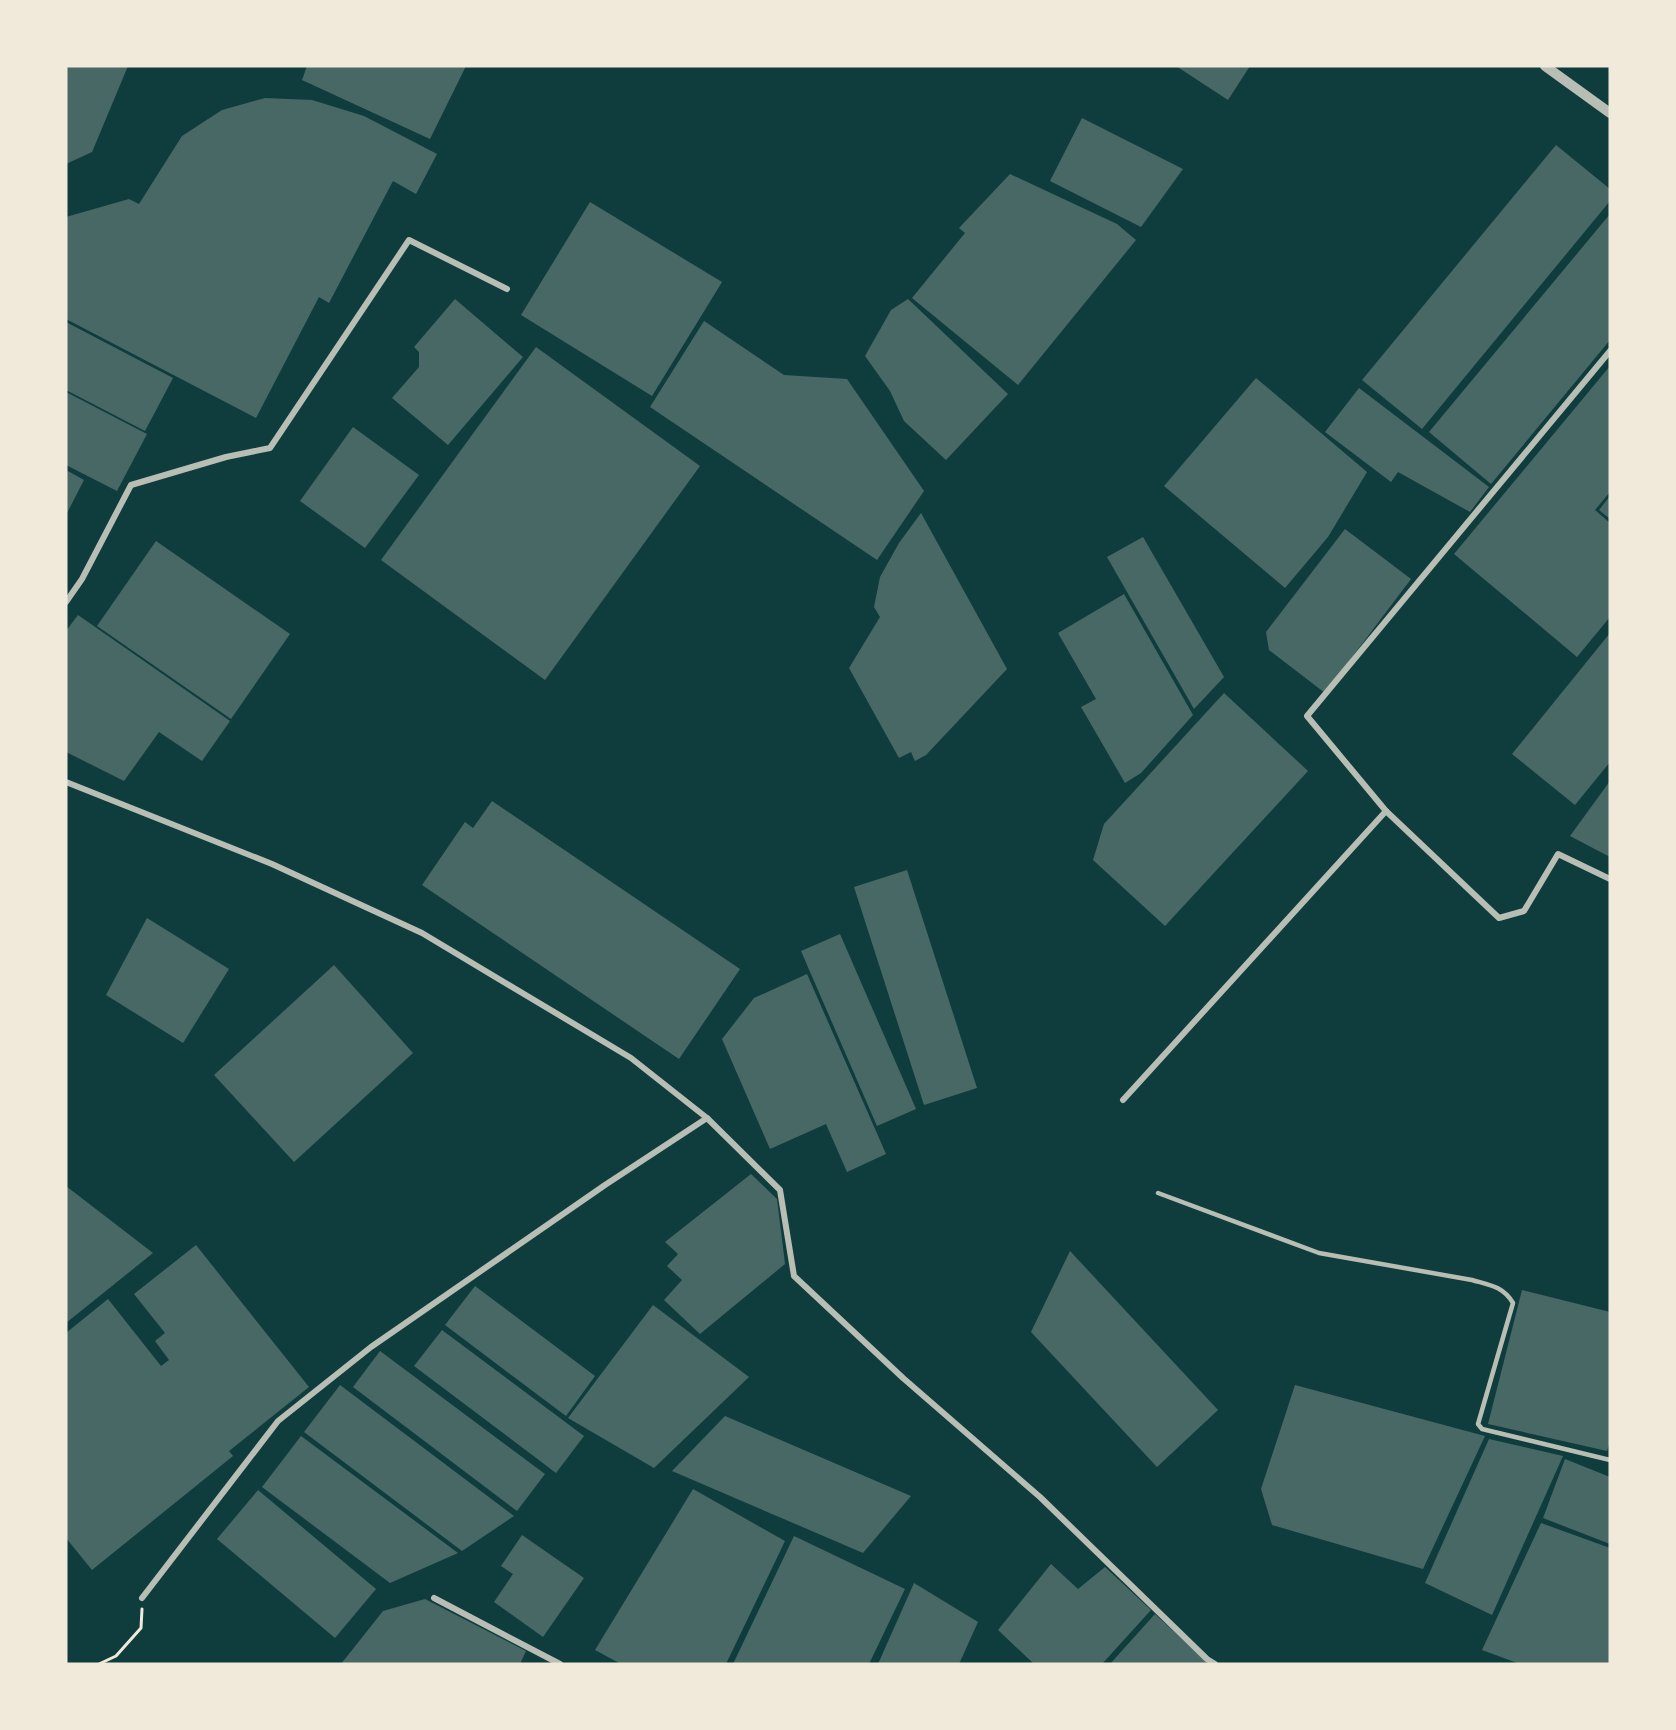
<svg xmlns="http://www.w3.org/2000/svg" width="1676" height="1730" viewBox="0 0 1676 1730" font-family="Cabin,sans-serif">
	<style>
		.building { fill: #486865 }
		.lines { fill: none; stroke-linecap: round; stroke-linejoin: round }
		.path { stroke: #f1e9da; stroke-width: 3 }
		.service { stroke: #b8beb3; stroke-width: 4.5 }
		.minor { stroke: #b8beb3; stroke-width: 6 }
		.tertiary { stroke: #b8beb3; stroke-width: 10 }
	</style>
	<rect width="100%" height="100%" fill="#0f3d3e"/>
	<g class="building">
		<polygon points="66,66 128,66 92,152 66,164"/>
		<polygon points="307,66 466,66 430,139 302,80"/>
		<polygon points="1176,66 1250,66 1228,100"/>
		<polygon points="265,98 312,100 364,116 437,154 416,194 393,181 329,303 319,297 256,418 66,319 66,217 129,199 139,204 182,136 222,110"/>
		<polygon points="1082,118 1183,169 1141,227 1050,181"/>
		<polygon points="1556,145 1610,189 1610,201 1422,429 1362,380"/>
		<polygon points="1010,174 1117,224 1136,240 1018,385 912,298 965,233 959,228"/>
		<polygon points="590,202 722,282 652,396 521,315"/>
		<polygon points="1610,214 1610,340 1491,484 1429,432"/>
		<polygon points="455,299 523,357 448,445 392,398 419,367 419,352 414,347"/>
		<polygon points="908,299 1008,394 946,460 904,421 890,391 865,356 891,310"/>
		<polygon points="704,321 784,375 847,379 924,491 877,560 650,407"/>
		<polygon points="66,322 173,378 145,431 66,390"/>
		<polygon points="536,347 700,466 545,680 381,560"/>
		<polygon points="1610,366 1610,492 1595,510 1610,523 1610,617 1577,657 1454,554"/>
		<polygon points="1256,378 1367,472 1328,537 1285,588 1164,486"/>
		<polygon points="1359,388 1489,487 1470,512 1398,472 1391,482 1325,432"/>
		<polygon points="66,392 147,434 117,491 66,465"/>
		<polygon points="353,427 419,475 365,548 300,501"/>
		<polygon points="66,470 84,480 66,515"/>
		<polygon points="1610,496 1610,519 1599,510"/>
		<polygon points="921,513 1007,669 926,755 915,761 911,752 899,758 849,668 880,617 874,607 880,577 899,543"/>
		<polygon points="1345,529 1411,579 1325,693 1269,650 1266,632"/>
		<polygon points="1143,537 1224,677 1194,709 1107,557"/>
		<polygon points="156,541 290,634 231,719 97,626"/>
		<polygon points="1124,594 1193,715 1141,773 1125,783 1081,707 1096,699 1058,633"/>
		<polygon points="78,615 230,721 202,761 159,732 124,781 66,752 66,631"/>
		<polygon points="1610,633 1610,762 1575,805 1512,754"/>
		<polygon points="1224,693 1308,771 1165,926 1093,860 1104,824"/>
		<polygon points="1610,781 1610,857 1570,836"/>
		<polygon points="492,801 740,969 679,1059 422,885 465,822 473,828"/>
		<polygon points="907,870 977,1088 924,1105 854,887"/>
		<polygon points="147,918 229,969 183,1043 106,995"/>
		<polygon points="840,934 916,1109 877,1126 801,951"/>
		<polygon points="334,965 413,1053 294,1162 214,1075"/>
		<polygon points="807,974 886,1154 847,1172 826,1124 770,1149 722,1039 754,998"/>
		<polygon points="751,1174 777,1199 785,1264 700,1334 664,1300 682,1280 667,1266 678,1254 665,1242"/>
		<polygon points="66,1186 153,1253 66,1323"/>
		<polygon points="196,1245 309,1387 229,1451 233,1456 92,1570 66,1538 66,1333 108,1299 161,1366 169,1360 155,1341 165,1333 134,1294"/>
		<polygon points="1070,1251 1218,1410 1157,1467 1031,1332"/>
		<polygon points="475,1286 595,1376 566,1416 445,1325"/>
		<polygon points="1522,1290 1610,1312 1610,1441 1607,1451 1488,1424"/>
		<polygon points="653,1305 749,1377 654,1468 568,1418"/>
		<polygon points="442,1330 584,1436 556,1473 414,1366"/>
		<polygon points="380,1351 545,1474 517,1511 353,1387"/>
		<polygon points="340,1385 514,1516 462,1551 304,1432"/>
		<polygon points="1295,1385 1485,1436 1423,1569 1272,1525 1261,1489"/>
		<polygon points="725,1416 911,1496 863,1553 672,1471"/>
		<polygon points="301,1436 458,1553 390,1583 262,1487"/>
		<polygon points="1489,1439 1563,1456 1492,1615 1425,1583"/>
		<polygon points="1565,1459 1610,1477 1610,1544 1543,1518"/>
		<polygon points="693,1489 785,1541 726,1664 621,1664 595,1650"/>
		<polygon points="258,1490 376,1589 335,1638 217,1539"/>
		<polygon points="1541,1523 1610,1548 1610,1664 1520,1664 1482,1650"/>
		<polygon points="522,1535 584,1578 543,1637 494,1602 513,1574 501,1566"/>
		<polygon points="794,1536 905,1589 869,1664 733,1664"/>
		<polygon points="1051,1564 1078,1589 1105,1567 1151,1610 1102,1664 1034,1664 998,1630"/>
		<polygon points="914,1583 978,1622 959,1664 878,1664"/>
		<polygon points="425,1599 526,1651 520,1664 341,1664 383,1611"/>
		<polygon points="1155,1614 1209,1664 1110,1664"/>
	</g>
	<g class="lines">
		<polyline class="path" points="99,1664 116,1656 141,1628 142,1609"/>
		<path class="service" d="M1158,1193L1319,1253L1472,1280C1489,1285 1503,1286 1513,1303L1478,1424L1482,1429L1610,1460"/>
		<g class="minor">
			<polyline points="66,602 82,579 131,485 226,457 270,448 409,240 507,289"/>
			<polyline points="66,782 272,864 422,933 631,1058 707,1118"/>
			<polyline points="1386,811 1499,918 1524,911 1558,854 1610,879"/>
			<polyline points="1123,1100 1386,811 1307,716 1610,351"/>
			<polyline points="142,1598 278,1421 371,1347 605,1185 707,1118 780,1190 794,1276 903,1378 1040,1497 1207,1659 1215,1664"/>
			<polyline points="434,1598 560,1664"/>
		</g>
		<polyline class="tertiary" points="1545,66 1610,113"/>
	</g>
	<rect width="1676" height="1730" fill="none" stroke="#f1e9da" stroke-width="135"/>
</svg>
